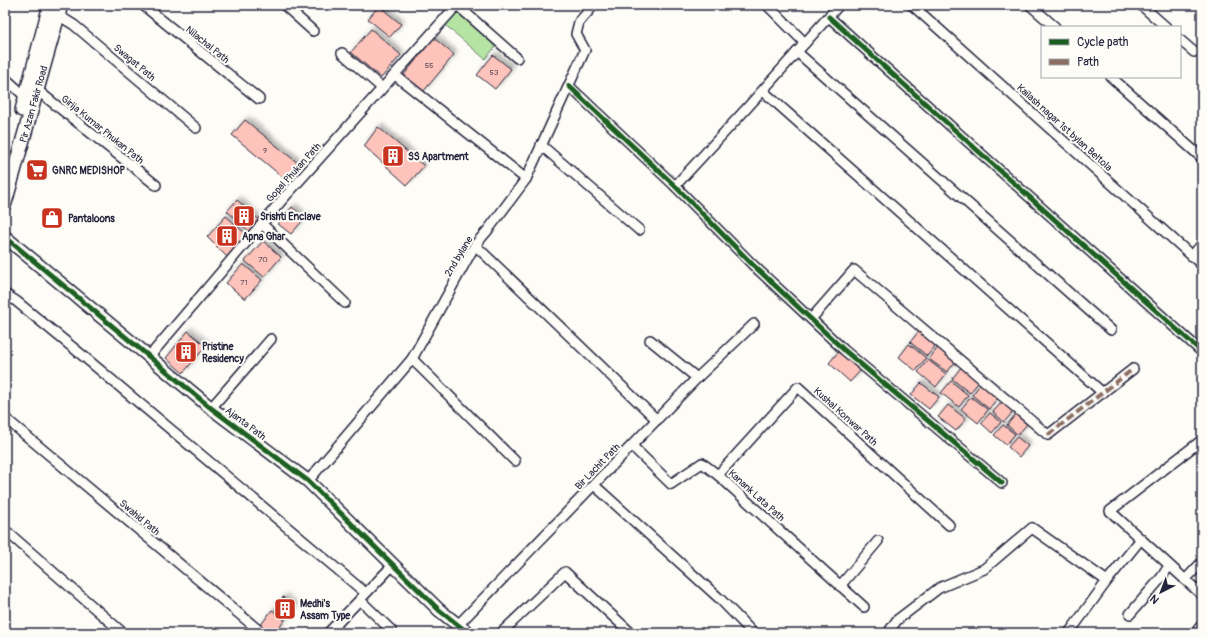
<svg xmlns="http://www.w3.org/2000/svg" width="1207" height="638" viewBox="0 0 1207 638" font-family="Pangolin,sans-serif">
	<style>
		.green { fill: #b5e4a3; stroke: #6c836f }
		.building { fill: #fec3ba; stroke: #22223b; filter: url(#shadow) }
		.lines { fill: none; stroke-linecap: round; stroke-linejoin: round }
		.minor-casing { stroke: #22223b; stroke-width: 12 }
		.tertiary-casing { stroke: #22223b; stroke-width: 15 }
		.secondary-casing { stroke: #22223b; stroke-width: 16 }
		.minor { stroke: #fdfcf7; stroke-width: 9 }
		.tertiary { stroke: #fdfcf7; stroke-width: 12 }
		.secondary { stroke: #fdfcf7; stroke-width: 13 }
		.quiet { stroke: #8d6e63; stroke-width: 4; stroke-dasharray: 8 4; stroke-linecap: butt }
		.cycleway-casing { stroke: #fdfcf7; stroke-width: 8 }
		.cycleway { stroke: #1b5e20; stroke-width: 5 }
		.labels { text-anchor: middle; stroke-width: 4; stroke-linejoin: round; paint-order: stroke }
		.number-label { font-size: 8px; fill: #594a5b }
		.street-label { font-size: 10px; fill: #22223b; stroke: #fdfcf7 }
		.poi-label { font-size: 10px; font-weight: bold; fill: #22223b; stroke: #fdfcf7; text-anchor: start }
	</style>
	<defs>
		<filter id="shadow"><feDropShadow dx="3.5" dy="-3.5" stdDeviation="2" flood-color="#0004"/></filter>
	</defs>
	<rect width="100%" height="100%" fill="#fdfcf7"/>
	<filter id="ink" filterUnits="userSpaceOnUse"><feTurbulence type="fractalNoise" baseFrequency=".025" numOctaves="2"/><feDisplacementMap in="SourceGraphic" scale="8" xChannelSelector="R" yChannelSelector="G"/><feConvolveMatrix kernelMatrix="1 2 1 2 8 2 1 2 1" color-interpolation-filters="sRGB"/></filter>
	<g filter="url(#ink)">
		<polygon class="green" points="457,9 498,44 485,59 444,24"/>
		<g class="building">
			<polygon points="379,6 401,24 390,37 368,19"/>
			<polygon points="371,29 401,55 381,78 351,52"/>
			<polygon points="434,38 454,55 423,92 403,76"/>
			<polygon points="493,55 511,69 495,89 477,75"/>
			<polygon points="245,120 299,164 286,180 232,135"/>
			<polygon points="378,127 424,166 407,185 364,146"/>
			<polygon points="237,200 260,221 250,232 227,211"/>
			<polygon points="292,207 305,218 291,234 278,224"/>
			<polygon points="226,216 247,235 227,257 207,237"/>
			<polygon points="263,241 281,257 264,277 245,261"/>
			<polygon points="243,264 262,280 245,299 226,283"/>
			<polygon points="920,330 937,344 927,356 910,342"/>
			<polygon points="188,331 206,346 183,373 166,358"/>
			<polygon points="909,344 926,358 916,371 899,357"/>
			<polygon points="939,346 957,360 947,372 929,359"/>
			<polygon points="839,351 861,370 850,382 829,363"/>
			<polygon points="928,360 946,374 936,387 918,372"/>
			<polygon points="962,366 980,380 970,393 952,379"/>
			<polygon points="951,381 968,395 959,407 941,393"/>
			<polygon points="982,382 999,396 989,409 972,395"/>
			<polygon points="921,383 939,397 929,409 911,395"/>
			<polygon points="971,397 988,410 978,423 961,409"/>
			<polygon points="1002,402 1013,412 1004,422 993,412"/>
			<polygon points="948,405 966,419 956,431 938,417"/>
			<polygon points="990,413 1001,422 992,433 981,423"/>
			<polygon points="1016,414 1027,424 1018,435 1007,425"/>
			<polygon points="1003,425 1015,434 1006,445 994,435"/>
			<polygon points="1017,437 1028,446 1019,457 1008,447"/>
			<polygon points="283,597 295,607 286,619 275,610"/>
			<polygon points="272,610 285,620 275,633 269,633 260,626"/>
		</g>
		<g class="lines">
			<g class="minor-casing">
				<g id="minor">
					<polyline points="143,5 259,99"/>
					<polyline points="284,5 313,31"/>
					<polyline points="457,5 517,58"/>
					<polyline points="767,5 805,43"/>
					<polyline points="912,5 1202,265"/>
					<polyline points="1030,5 1055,27"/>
					<polyline points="1141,5 1166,27"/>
					<polyline points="58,15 74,25 196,128"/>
					<polyline points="829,17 1202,352"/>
					<polyline points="1180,40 1194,52"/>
					<polyline points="797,52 1111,330"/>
					<polyline points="342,53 382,88"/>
					<polyline points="395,75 526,179"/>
					<polyline points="1111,77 1202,158"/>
					<polyline points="5,78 29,100"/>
					<polyline points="569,86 675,186 752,264 844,350 1002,483"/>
					<polyline points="37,90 156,185"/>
					<polyline points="763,91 1103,393"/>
					<polyline points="541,145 639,230"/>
					<polyline points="675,186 746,109 839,5"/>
					<polyline points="262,224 345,303"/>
					<polyline points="475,245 657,420"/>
					<polyline points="1192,256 1202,244"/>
					<polyline points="5,294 16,301 82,355 362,590"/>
					<polyline points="811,319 854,270 1048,435 1133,369"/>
					<polyline points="650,340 697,378"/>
					<polyline points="149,357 282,200 457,5"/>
					<polyline points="412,359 515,461"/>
					<polyline points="211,408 271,339"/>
					<polyline points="5,418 262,633"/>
					<polyline points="1202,440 1110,511 1202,595"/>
					<polyline points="632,446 671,484 702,463 718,475 864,607"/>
					<polyline points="718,475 798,387 949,525"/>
					<polyline points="308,481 412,359 475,245 488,230 526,179 585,50 576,34 579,22 594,5"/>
					<polyline points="594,485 720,599 753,633"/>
					<polyline points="5,530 123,633"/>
					<polyline points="1185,580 1202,562"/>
					<polyline points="840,586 878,541"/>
					<polyline points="360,600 391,630 388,633"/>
					<polyline points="1130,614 1161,578 1169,566"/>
					<polyline points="458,625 697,378 754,324"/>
					<polyline points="328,633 393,565"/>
					<polyline points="501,633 565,572 631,633"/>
					<polyline points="888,633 897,620 939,588 984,569 1032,528 1107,581"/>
					<polyline points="1069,633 1107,581 1141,539"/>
					<polyline points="1195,633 1202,625"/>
				</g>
			</g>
			<g class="tertiary-casing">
				<polyline id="tertiary" points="5,237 211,408 308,481 439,610 468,633"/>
			</g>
			<g class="secondary-casing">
				<g id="secondary">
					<polyline points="22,110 50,5"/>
					<path id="s1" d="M5,203L61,5"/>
				</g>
			</g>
			<use href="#minor" class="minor"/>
			<use href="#tertiary" class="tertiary"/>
			<use href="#secondary" class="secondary"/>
			<polyline class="quiet" points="1048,435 1133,369"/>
			<g class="cycleway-casing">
				<g id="cycleway">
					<polyline points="829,17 1202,352"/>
					<polyline points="569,86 675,186 752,264 844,350 1002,483"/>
					<polyline points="5,237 211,408 308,481 439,610 468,633"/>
				</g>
			</g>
			<use href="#cycleway" class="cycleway"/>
		</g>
	</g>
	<defs>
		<g id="building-square" transform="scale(1.15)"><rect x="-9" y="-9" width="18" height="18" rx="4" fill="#c8321e" stroke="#fdfcf7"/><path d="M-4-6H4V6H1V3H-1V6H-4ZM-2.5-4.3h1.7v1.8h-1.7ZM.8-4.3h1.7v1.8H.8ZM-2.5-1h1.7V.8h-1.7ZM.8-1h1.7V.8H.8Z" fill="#fff"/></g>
		<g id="supermarket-square" transform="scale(1.15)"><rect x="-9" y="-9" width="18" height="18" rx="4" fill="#c8321e" stroke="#fdfcf7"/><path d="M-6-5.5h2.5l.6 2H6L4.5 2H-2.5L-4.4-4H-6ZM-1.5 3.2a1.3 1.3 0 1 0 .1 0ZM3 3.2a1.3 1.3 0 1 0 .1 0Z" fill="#fff"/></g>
		<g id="shop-square" transform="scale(1.15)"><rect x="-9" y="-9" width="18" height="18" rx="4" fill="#c8321e" stroke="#fdfcf7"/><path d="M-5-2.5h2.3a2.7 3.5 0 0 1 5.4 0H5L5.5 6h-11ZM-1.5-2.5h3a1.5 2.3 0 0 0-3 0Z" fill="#fff"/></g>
	</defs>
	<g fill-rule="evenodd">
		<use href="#building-square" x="393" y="156"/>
		<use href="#supermarket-square" x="37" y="170"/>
		<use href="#building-square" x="244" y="216"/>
		<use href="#shop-square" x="52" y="218"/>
		<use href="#building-square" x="227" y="236"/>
		<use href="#building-square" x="186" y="352"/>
		<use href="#building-square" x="285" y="609"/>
	</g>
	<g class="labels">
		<g class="number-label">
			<text x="429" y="68">55</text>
			<text x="494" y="75">53</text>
			<text x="265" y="153">9</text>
			<text x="263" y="262">70</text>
			<text x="244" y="285">71</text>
		</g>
		<g class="street-label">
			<text transform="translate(208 44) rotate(39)" y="4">Nilachal Path</text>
			<text transform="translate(135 62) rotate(40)" y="4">Swagat Path</text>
			<text dy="4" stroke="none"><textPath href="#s1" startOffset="103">Pir Azan Fakir Road</textPath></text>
			<text transform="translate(1065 127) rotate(42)" y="4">Kailash nagar 1st bylan Beltola</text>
			<text transform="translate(103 129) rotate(39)" y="4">Girija Kumar Phukan Path</text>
			<text transform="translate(293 172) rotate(-48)" y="4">Gopal Phukan Path</text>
			<text transform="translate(458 256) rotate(-59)" y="4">2nd bylane</text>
			<text transform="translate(846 416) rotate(42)" y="4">Kushal Konwar Path</text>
			<text transform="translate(246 423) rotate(37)" y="4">Ajanta Path</text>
			<text transform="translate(597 466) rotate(-46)" y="4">Bir Lachit Path</text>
			<text transform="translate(757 495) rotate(42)" y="4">Kanank Lata Path</text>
			<text transform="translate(140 517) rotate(40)" y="4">Swahid Path</text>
		</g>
		<g class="poi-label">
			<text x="408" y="160">SS Apartment</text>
			<text x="52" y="174">GNRC MEDISHOP</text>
			<text x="260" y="220">Srishti Enclave</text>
			<text x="68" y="222">Pantaloons</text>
			<text x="242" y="240">Apna Ghar</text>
			<text x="202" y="350">Pristine<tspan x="202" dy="12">Residency</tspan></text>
			<text x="300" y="607">Medhi's<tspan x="300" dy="12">Assam Type</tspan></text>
		</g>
	</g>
	<rect width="1207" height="638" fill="none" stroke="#fdfcf7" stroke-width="20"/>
	<rect x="10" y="10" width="1187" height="618" fill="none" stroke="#22223b" stroke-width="1.5" filter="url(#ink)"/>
	<rect x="1041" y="26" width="140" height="52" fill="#fdfcf7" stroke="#a5a5ac"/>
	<rect x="1049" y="39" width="20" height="6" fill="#1b5e20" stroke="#a5a5ac"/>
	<text x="1077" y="46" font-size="12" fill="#22223b">Cycle path</text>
	<rect x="1049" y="59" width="20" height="6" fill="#8d6e63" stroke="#a5a5ac"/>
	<text x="1077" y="66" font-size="12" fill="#22223b">Path</text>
	<g transform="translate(1161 592) rotate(222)" stroke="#fdfcf7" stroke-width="3" paint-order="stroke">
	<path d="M0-3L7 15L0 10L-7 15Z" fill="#22223b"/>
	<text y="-6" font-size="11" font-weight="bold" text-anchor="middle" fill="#22223b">N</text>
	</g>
</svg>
